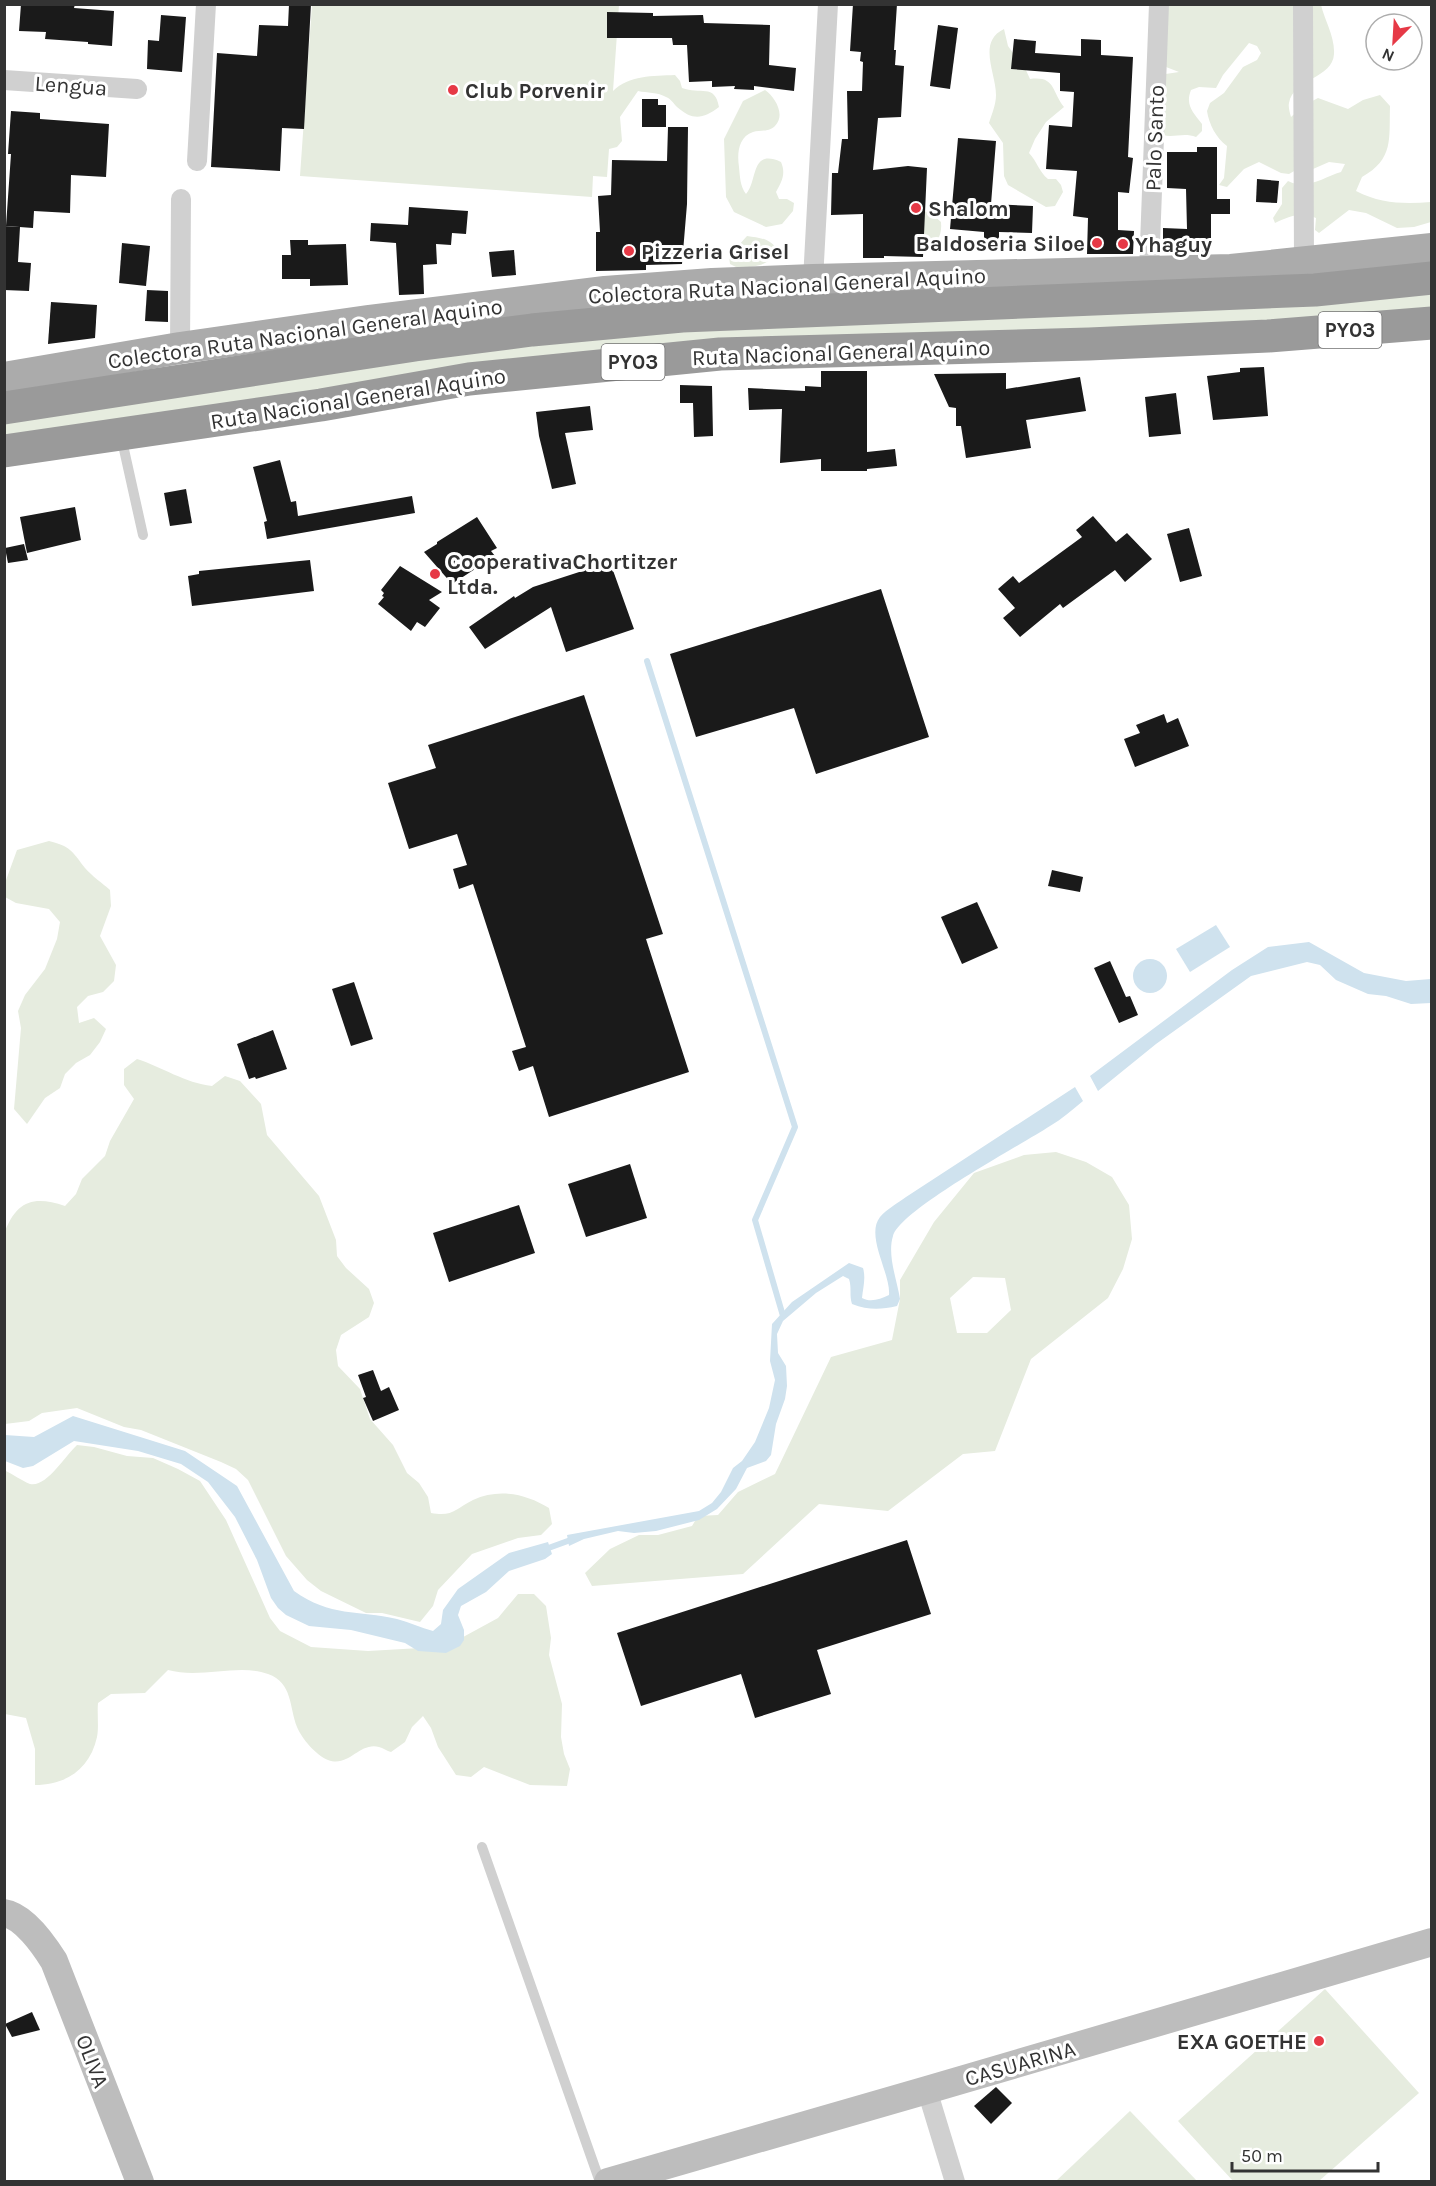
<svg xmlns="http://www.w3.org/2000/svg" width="1436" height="2186" viewBox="0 0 1436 2186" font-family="Karla,sans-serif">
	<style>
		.green { fill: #e6ecdf; fill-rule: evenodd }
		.water { fill: #cfe2ee }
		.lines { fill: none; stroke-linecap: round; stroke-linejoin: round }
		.stream { stroke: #cfe2ee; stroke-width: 6 }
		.building { fill: #1a1a1a }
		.lane { stroke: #d0d0d0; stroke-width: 10 }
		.street { stroke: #d0d0d0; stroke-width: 20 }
		.secondary { stroke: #bdbdbd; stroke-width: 28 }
		.primary { stroke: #ababab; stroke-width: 32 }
		.highway { stroke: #9a9a9a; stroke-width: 33 }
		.poi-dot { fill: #e63946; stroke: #fff; stroke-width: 2 }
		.labels { text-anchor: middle; stroke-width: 6; stroke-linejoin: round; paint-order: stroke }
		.shield { fill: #fff; stroke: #707070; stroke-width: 1.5 }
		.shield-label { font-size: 21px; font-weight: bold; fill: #333 }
		.street-label { font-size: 22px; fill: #333; stroke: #fff }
		.poi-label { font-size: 22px; font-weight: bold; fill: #333; stroke: #fff; text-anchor: start }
	</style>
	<rect width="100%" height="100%" fill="#fff"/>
	<g class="green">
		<path d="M312,5H619L613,91C629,75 653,76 675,75L680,81L682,88C700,95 715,83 719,107C703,119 693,121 677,107C673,103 671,99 666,97C658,92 647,93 638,91L620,117L622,141L617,147L609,149L607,177L593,176L592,197L300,176Z"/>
		<path d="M1155,5H1321C1325,21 1335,37 1334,54C1333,78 1293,79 1289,103C1288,107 1290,113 1291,117L1303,106L1318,98L1348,109L1363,100L1380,95L1390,106C1389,139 1394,159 1362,177L1356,191C1381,204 1405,204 1431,202V222L1414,227L1397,228L1366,213L1349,210L1319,233L1315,230L1316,218C1300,212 1290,216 1275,223L1273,218L1282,204V188L1288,181C1306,191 1324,177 1341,172L1345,164L1329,162L1313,169L1296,170L1289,174L1281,173L1259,162L1244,169L1227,187L1219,185L1224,178L1227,146C1216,138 1209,124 1207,111L1210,103L1224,93L1243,67L1257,60L1261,53L1257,46L1249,43L1223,75L1216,88L1199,87L1191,90C1185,105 1193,112 1202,124V131L1196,137C1184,132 1174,138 1163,135C1131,126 1151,96 1159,75L1179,72L1166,67Z"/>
		<path d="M1004,29L1008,46L1013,53L1020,57L1030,79C1056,76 1051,91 1064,107L1046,122L1035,139L1029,153C1037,161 1039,172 1048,179H1056L1061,185L1063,192L1055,206L1046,207L1008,185L1004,176L1003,143L989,123C992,114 996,104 996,95C996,73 977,42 1004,29Z"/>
		<path d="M765,90C775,97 786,115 775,126C769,132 761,130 753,132C738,137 737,154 739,167C740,177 740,186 746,194C758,181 750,148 781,162C786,174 782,181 776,192L779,199H787L794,203L793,211L782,224L766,227L734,212L726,197L724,139L743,101Z"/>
		<path d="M924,211L932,214L941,222C942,233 939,242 929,247L917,242Z"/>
		<path d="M747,236C759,238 769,238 776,248C774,266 753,267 738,268L730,264L729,256Z"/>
		<polygon points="1431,289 1431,309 1356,317 912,336 5,438 5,419 582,335"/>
		<path d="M49,841C70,846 72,851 85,868C92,876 102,883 110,890L111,906L100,936L116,965L114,981L103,992L88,996L77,1007L79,1023L94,1018L106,1029L100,1042L90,1055L76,1063L65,1074L60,1088L45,1098L27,1124L14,1109L21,1028L18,1011L25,995L45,969L57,939L60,922L49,909L16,903L5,897V883L17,850Z"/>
		<path d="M137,1059C162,1067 185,1083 212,1086L225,1076L240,1081L261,1104L267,1135L319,1196L336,1240L337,1256L346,1268L369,1289L374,1303L369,1317L341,1335L336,1350L338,1366L360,1389L370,1419L393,1445L407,1473L419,1483L428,1497L431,1513C453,1517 455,1509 473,1500C499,1488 526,1494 549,1508L552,1524L541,1535L518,1538L472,1554L438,1590L433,1606L420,1622L382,1613H366L321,1591L307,1580L286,1556L248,1480L236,1469L221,1462L141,1430L124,1427L77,1408L42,1413L29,1421L5,1424L4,1234C16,1201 33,1195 65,1206L76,1194L82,1179L105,1156L110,1141L134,1099L124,1085V1069Z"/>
		<path d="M1056,1152L1086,1162L1112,1177L1129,1205L1132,1239L1123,1269L1108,1298L1031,1359L995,1451L963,1454L888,1511L819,1504L743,1574L592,1586L585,1573L610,1549L639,1535H658L692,1526L698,1516L718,1515L738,1492L775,1474L831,1357L892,1340L900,1299V1280L934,1222L974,1173L1024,1155ZM973,1277L1005,1278L1011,1310L987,1333H957L950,1298Z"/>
		<path d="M77,1445L94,1447L127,1456L153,1458L178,1469L200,1481L226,1520L270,1618L280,1631L311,1647L368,1651L438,1647L454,1642L498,1618L518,1594H534L546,1606L551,1638L549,1655L562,1704L561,1737L564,1754L570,1769L567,1786L530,1785L484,1767L471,1777L456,1775L438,1747L431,1728L423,1716L412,1727L405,1742L391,1752C387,1751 383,1748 379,1747C359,1742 349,1768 328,1760C316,1755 302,1739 297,1727C289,1707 293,1683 268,1674C239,1663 201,1679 168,1670L145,1693L111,1694L98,1703C97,1714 99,1727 97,1737C90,1769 66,1785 35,1785V1749L26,1718L5,1714L4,1470C13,1474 22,1481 30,1484C46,1488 65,1456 77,1445Z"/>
		<polygon points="1325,1989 1419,2093 1319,2181 1233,2181 1178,2121"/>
		<polygon points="1130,2111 1197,2181 1056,2181"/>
	</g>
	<g class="water">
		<polygon points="1216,925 1230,947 1190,972 1176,949"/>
		<polygon points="1309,942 1364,973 1406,981 1431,979 1431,1003 1411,1004 1386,996 1368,994 1336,980 1320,965 1307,962 1251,976 1156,1044 1098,1091 1090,1076 1232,970 1268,947"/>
		<circle cx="1150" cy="976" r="17"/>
		<path d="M1075,1087L1083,1101C1072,1110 1062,1119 1050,1126C1021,1145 901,1209 893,1236C887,1255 897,1280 900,1299L897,1306C880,1310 868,1310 852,1304C849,1295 852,1288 849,1279L843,1276L816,1293L783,1321L777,1334L778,1353L786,1366L787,1386L785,1399L776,1424L771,1455L766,1461L747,1468L736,1489L717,1509L699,1520L656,1531L634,1533L618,1531L584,1539L569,1546L567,1535L699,1511L712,1503L721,1492L733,1468L742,1461L755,1442L769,1408L775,1380L770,1361L772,1324L792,1302L849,1263L863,1268C866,1278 863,1288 862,1298C871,1303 880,1299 889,1295C891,1274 865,1236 880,1217C887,1209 898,1203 906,1197Z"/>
		<path d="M73,1416L185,1451L237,1486L294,1591C330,1617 358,1610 397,1619C409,1622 421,1628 433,1631L441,1624L443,1610L458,1589L509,1553L548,1542L552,1554L545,1559L509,1571L486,1592L461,1606L458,1615L464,1630V1640L460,1646L446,1653L418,1651L405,1643L351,1630L309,1626L286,1615L278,1608L271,1598L257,1560L235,1517L208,1482L181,1464L138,1451L74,1441L33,1466L23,1468L5,1461V1435L34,1437Z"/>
	</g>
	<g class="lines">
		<g class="stream">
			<polyline points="647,661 795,1127 755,1220 783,1316"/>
			<polyline points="543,1550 576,1538"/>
		</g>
	</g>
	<g class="building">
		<polygon points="21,4 75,4 74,8 114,11 112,46 88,44 88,42 45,39 46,32 19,31"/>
		<polygon points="289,4 311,4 304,129 282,128 280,171 211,167 217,53 257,56 259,25 288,26"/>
		<polygon points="853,4 897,4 894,50 896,50 895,65 904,66 901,117 878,118 873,170 908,166 927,168 923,257 884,256 884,258 863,258 863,214 831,215 832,173 838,173 842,139 848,139 847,91 862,91 863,62 860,61 861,52 850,51"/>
		<polygon points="607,12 653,13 653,16 703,15 704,23 770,25 769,65 796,68 794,91 754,86 754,90 734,89 735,86 712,87 712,81 689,82 687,45 673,45 672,38 607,38"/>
		<polygon points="161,15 186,17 182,72 147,69 148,40 159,41"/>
		<polygon points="938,25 958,28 950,89 930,86"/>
		<polygon points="1014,39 1036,41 1035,53 1081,56 1081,39 1101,40 1101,55 1133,57 1128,157 1133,158 1129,193 1118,192 1118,230 1134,231 1133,254 1087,254 1088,218 1073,216 1077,171 1046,169 1049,125 1072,127 1074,92 1060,91 1060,73 1011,69"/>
		<polygon points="642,99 658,99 658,105 666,105 666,127 642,127"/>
		<polygon points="11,111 40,113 40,119 109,124 106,177 71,175 70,213 34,211 33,228 6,226 11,154 8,154"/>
		<polygon points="668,127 688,127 687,204 682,264 646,265 646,270 596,271 596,232 600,232 598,196 611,195 612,160 667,161"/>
		<polygon points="958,138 996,141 991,204 1033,206 1032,233 999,232 999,251 984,250 984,232 950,229"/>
		<polygon points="1197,147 1217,147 1217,199 1230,199 1230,214 1211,214 1211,252 1163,254 1163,228 1187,229 1186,189 1167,188 1167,152 1197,152"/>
		<polygon points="1257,179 1279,181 1277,203 1256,202"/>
		<polygon points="409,207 468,211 466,234 452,233 451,245 436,244 437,264 423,265 424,294 399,295 396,243 370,241 371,223 408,225"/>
		<polygon points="4,226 20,227 18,262 31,263 29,291 4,290"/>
		<polygon points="290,240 308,240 308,245 346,244 348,285 310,286 310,279 282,279 282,255 291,255"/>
		<polygon points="122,243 150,246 146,286 119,283"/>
		<polygon points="514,250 516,275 492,277 489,252"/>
		<polygon points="147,290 168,291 168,322 145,321"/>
		<polygon points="51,302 97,305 95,338 48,344"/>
		<polygon points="1264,367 1268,416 1213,420 1207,376 1240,372 1240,368"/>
		<polygon points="821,371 867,371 867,452 895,449 897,466 867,469 867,471 821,471 821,459 780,463 782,409 749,410 748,388 805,391 805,386 821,387"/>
		<polygon points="1006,373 1006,389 1080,377 1086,411 1026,420 1031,448 966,458 961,426 956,426 956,408 949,407 934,374"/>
		<polygon points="680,385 712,386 713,436 694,437 693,403 680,403"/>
		<polygon points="1176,393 1181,434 1149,437 1145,397"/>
		<polygon points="590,406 593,430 565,433 576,484 552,489 539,436 536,412"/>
		<polygon points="280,460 291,502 296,501 298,516 412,496 415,513 267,539 264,522 267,521 253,467"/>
		<polygon points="186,489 192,523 170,526 164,493"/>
		<polygon points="75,507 81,540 27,553 20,517"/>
		<polygon points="1093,516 1116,542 1127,533 1152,559 1125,582 1115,570 1063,608 1060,604 1020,637 1003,618 1015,608 998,589 1013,576 1019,583 1082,537 1076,530"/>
		<polygon points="477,517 497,548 491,551 495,556 452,584 424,552 437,544 437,542"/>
		<polygon points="1189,528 1202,576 1180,582 1167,534"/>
		<polygon points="24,544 28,560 8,563 5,548"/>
		<polygon points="310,560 314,591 192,606 188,576 199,574 199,571"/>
		<polygon points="610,562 634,629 566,652 551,607 485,649 469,627 514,596 515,598 533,587"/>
		<polygon points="400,566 442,592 429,600 440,608 425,627 417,622 411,631 378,604 384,597 382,596 384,593 381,590"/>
		<polygon points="881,589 929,737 816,774 794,708 696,737 670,654"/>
		<polygon points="584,695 663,934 646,939 689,1072 549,1117 533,1066 519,1071 512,1051 526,1047 473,884 459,889 453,869 467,865 457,834 409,849 388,783 436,768 428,745"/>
		<polygon points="1164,714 1167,723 1178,718 1189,746 1135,767 1124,739 1140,733 1136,725"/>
		<polygon points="1052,870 1083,877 1080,892 1048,886"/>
		<polygon points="977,902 998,948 962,964 941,917"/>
		<polygon points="1110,961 1126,997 1130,996 1138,1015 1119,1023 1094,968"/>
		<polygon points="354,982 373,1039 351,1046 332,989"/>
		<polygon points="273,1030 287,1069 256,1079 255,1077 249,1079 237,1044"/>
		<polygon points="630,1164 647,1218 586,1237 568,1184"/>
		<polygon points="519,1205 535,1253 449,1282 433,1233"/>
		<polygon points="373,1370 381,1391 389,1387 399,1410 373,1421 363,1398 366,1397 358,1375"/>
		<polygon points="907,1540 931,1614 817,1650 831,1694 755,1718 741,1674 641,1706 617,1633"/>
		<polygon points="32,2012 40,2030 12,2037 5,2024"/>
		<polygon points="996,2087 1012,2103 991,2124 974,2106"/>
	</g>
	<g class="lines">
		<g class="lane">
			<polyline points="121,436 143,535"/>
			<polyline points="482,1847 600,2182"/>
		</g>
		<g class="street">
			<polyline points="1303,4 1304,264"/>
			<polyline points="4,80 137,89"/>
			<polyline points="197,161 206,4"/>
			<polyline points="1149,271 1159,4"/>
			<polyline points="813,280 828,4"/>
			<polyline points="180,348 181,199"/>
			<polyline points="927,2090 955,2182"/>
		</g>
		<g class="secondary">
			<path d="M4,1913C24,1916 44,1945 54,1961L140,2182"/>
			<polyline points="608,2182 927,2090 1432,1942"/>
		</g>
		<polyline class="primary" points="4,378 180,348 368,321 605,292 712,284 813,280 1231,270 1432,249"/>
		<g class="highway">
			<polyline points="4,408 415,345 532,330 682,316 1315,290 1432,278"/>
			<polyline points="4,451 321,405 469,379 720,354 1089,344 1268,336 1432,323"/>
		</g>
	</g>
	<g class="poi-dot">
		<circle cx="453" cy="90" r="6"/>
		<circle cx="916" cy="208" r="6"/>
		<circle cx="1097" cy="243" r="6"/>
		<circle cx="1123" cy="244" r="6"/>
		<circle cx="629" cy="251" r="6"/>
		<circle cx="435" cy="574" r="6"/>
		<circle cx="1319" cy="2041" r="6"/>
	</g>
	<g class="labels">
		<g class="shield">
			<rect x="1318.5" y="312" width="63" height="36" rx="4.5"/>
			<rect x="601.5" y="344" width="63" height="36" rx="4.5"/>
		</g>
		<g class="shield-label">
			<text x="1350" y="337">PY03</text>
			<text x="633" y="369">PY03</text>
		</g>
		<g class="street-label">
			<text transform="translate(71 85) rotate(4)" y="8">Lengua</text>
			<text transform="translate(1154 138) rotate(-88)" y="8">Palo Santo</text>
			<text transform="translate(787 285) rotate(-3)" y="8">Colectora Ruta Nacional General Aquino</text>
			<text transform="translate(305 333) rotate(-8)" y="8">Colectora Ruta Nacional General Aquino</text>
			<text transform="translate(841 352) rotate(-2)" y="8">Ruta Nacional General Aquino</text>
			<text transform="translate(358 398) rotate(-9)" y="8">Ruta Nacional General Aquino</text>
			<text transform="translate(93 2061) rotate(69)" y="8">OLIVA</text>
			<text transform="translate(1020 2063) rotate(-16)" y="8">CASUARINA</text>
		</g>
		<g class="poi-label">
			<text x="465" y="98">Club Porvenir</text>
			<text x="928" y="216">Shalom</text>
			<text x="1085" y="251" text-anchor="end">Baldoseria Siloe</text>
			<text x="1135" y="252">Yhaguy</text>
			<text x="641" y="259">Pizzeria Grisel</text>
			<text x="447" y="569">CooperativaChortitzer<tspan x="447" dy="25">Ltda.</tspan></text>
			<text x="1307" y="2049" text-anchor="end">EXA GOETHE</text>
		</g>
	</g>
	<rect width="1436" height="2186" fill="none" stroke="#333333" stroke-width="12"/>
	<g transform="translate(1394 42) rotate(204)"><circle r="28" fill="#ffffff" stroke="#adadad" stroke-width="1.5"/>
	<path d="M0-4.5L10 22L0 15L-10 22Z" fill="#e63946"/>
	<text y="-9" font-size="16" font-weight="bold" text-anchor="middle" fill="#333333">N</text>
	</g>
	<path d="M1232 2162v9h146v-9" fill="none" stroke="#333333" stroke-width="3"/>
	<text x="1241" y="2162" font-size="18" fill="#333333" stroke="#ffffff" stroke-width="4.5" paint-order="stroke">50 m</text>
</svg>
